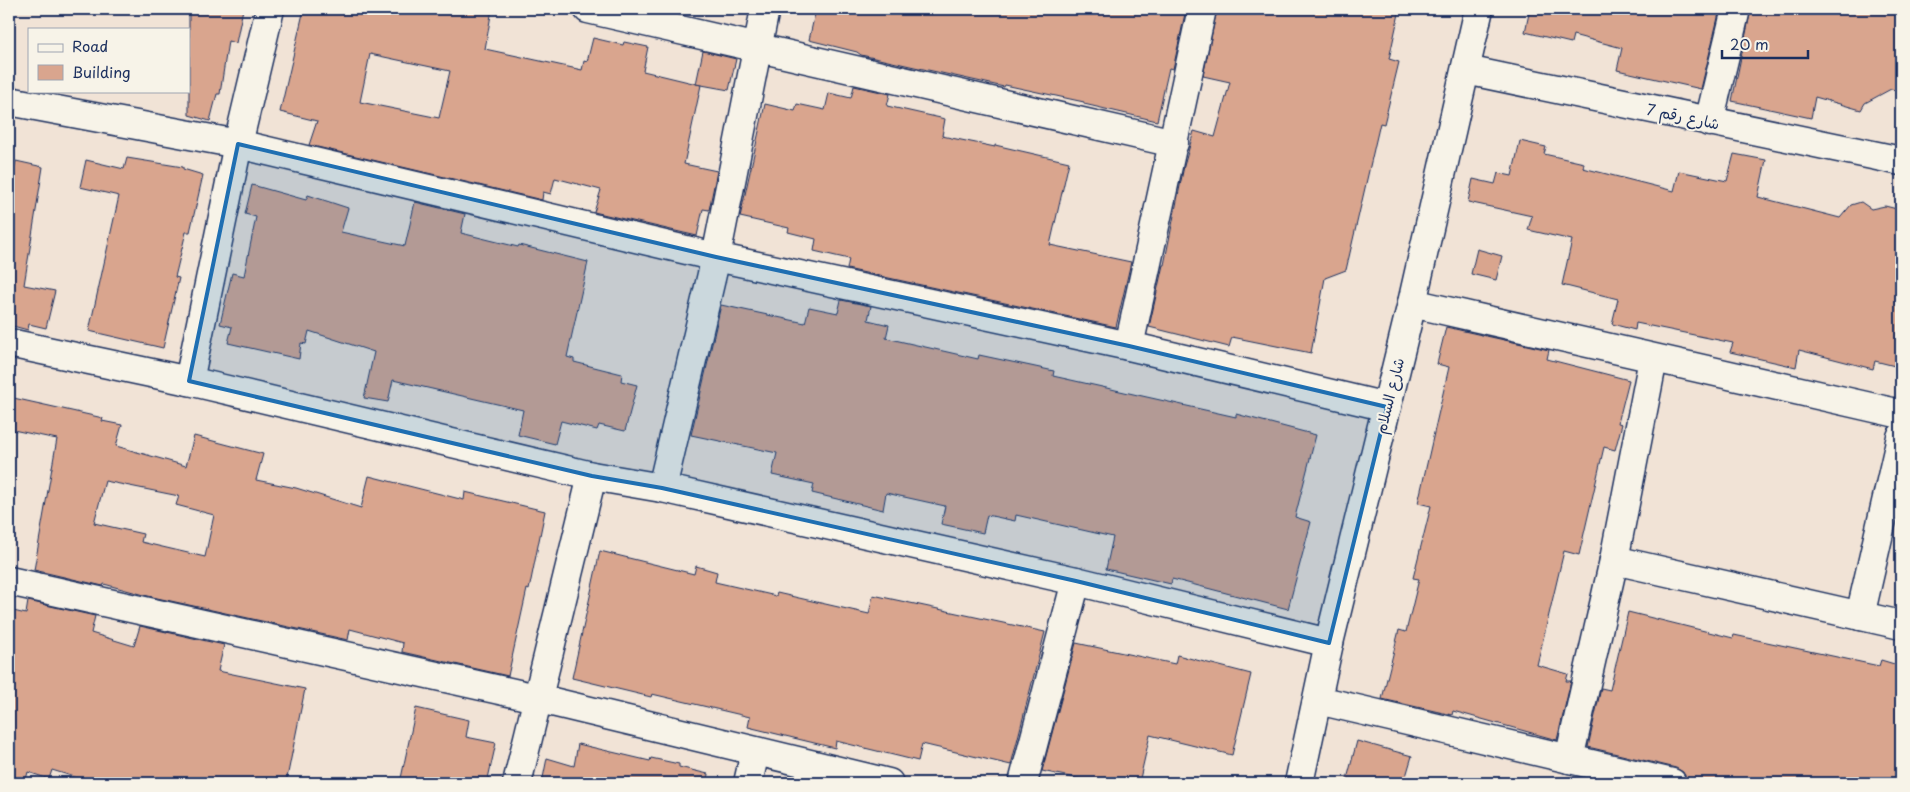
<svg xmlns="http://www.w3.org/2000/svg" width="1910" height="792" viewBox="0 0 1910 792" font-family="'Playpen Sans','Playpen Sans Arabic',sans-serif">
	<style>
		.building { fill: #d9a58e; stroke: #1b2f5e; fill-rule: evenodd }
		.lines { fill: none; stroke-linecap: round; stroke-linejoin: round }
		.minor-casing { stroke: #1b2f5e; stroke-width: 31 }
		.minor { stroke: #f7f3e8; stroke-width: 28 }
		.marked { fill: #1f6fb2; fill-opacity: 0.2; stroke: #1f6fb2; stroke-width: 4; stroke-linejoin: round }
		.labels { text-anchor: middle; stroke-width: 4; stroke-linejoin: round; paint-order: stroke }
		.street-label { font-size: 15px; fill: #1b2f5e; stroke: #f7f3e8 }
	</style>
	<rect width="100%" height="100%" fill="#f1e3d6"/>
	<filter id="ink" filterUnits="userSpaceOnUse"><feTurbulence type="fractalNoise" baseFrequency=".02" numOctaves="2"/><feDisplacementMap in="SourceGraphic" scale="10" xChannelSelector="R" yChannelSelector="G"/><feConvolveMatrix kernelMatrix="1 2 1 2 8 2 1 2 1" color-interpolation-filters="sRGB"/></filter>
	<g filter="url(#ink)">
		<g class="building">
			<polygon points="189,9 243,9 236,43 228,41 220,94 217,94 210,121 189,115"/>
			<path d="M304,9H340L375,16L377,9H492L485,49L582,70L584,61L587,62L593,38L623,45L624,42L648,47L643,71L701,85L684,164L717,171L709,210L703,209L697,236L594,212L601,190L555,178L551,194L543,192L542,200L309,145L317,121L280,112ZM370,54L450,71L439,118L360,102Z"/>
			<polygon points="816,9 1186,9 1173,69 1169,68 1157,121 1084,104 1084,102 1005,85 1004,87 861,55 857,52 809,40"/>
			<polygon points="1217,9 1400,9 1389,59 1399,62 1384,124 1380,123 1346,270 1325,278 1311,353 1232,337 1229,347 1149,327 1163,265 1164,265 1184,166 1194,131 1215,137 1230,82 1203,76"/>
			<polygon points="1530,9 1720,9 1701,89 1617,70 1622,48 1573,35 1571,43 1525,32"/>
			<polygon points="1751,9 1901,9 1901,91 1891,89 1865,103 1861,110 1815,97 1811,118 1732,101"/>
			<polygon points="703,51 736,59 729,90 696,84"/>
			<polygon points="854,86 890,94 887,106 945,119 942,136 995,147 995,145 1069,162 1050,245 1131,262 1116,327 847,269 849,259 814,251 816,239 788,232 789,228 740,217 765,104 795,111 797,104 825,110 829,93 851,98"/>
			<polygon points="1520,141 1546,147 1544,154 1584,163 1583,168 1674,191 1679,171 1727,181 1734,154 1766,160 1758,197 1840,218 1851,205 1861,202 1871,209 1885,206 1901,210 1901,342 1895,366 1875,361 1873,369 1799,350 1796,367 1730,352 1733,343 1636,323 1635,330 1612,324 1618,299 1562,285 1572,240 1528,230 1532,216 1468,202 1473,179 1495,184 1498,173 1512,176"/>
			<polygon points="127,158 183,167 183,169 203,175 190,232 186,232 175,277 179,278 163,348 89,331 119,196 80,187 86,160 124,169"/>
			<polygon points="16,161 43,167 24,285 55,291 46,328 29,324 28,330 9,325 9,210 14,188 10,187"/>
			<polygon points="252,185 306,200 308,195 348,208 341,232 405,246 415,202 465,214 461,233 518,247 519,245 588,262 567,357 574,359 574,362 622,374 621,381 637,385 625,431 599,425 597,430 561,421 555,444 518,435 523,410 393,380 388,402 364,398 374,352 309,331 306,344 301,343 299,359 228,343 232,327 220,324 232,273 244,276 256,217 245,214"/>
			<polygon points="1477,249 1502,256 1496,280 1471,274"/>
			<polygon points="841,300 871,306 868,320 889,325 886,338 978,359 979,355 1054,371 1053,376 1236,417 1236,414 1316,435 1295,517 1311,522 1288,609 1172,579 1171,584 1106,569 1113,537 1016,515 1015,521 987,515 983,533 941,524 945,506 886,493 883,510 812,493 814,484 772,475 777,453 691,435 721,305 805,323 809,307 838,313"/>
			<polygon points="1446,327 1549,350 1547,359 1629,380 1618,423 1622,424 1615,450 1604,447 1579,555 1564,551 1537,665 1568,674 1566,681 1571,681 1557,740 1453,711 1452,715 1382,699 1399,630 1406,632 1419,579 1413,578 1431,506 1418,503 1449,367 1437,364"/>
			<path d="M9,397L103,418L102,421L122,425L116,446L186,466L194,436L263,454L256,480L296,488L361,508L369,476L464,500L465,492L545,511L529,590L527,589L508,676L402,652L403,643L350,629L348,640L148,596L104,584L103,586L34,570L57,439L13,430L14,421L9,419ZM105,481L179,496L176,505L214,515L205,557L141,542L143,534L94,523Z"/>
			<polygon points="600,551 694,574 696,566 717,572 715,582 776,596 777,593 869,614 873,595 1045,632 1011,765 922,744 918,761 836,741 835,748 748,727 750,717 652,694 651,697 572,678"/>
			<polygon points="28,601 95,616 91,633 134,646 140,626 224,645 218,671 305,689 286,783 94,783 52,770 49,779 28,772 25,783 9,783 9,610 26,614"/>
			<polygon points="1628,612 1733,638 1734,635 1879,666 1881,660 1901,666 1901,783 1698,783 1687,781 1683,772 1676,768 1588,747 1601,688 1610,690"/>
			<polygon points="1076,643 1175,664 1177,655 1251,674 1232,755 1150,735 1139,783 1098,783 1042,771"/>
			<polygon points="416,708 469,720 466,737 496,743 487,783 400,783"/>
			<polygon points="1357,741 1412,756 1404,783 1346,783"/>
			<polygon points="578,744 650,761 651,758 679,764 679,767 708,774 707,783 542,783 547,758 574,766"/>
		</g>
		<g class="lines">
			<g class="minor-casing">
				<g id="minor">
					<polyline points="588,9 1174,143"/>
					<polyline points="1466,70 1901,161"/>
					<polyline points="9,101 238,144 716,257 1129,346 1387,407"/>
					<polyline points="1709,122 1736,9"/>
					<polyline points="1412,303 1901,414"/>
					<polyline points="9,343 189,381 592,476 662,488 1076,581 1329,643"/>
					<polyline points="1129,346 1202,9"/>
					<polyline points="189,381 238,144 270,9"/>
					<polyline points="662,488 716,257 765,9"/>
					<polyline points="1614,560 1901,625"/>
					<polyline points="9,581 536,698 889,783"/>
					<polyline points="1860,616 1901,437"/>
					<polyline points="1318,700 1672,783"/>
					<polyline points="1569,759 1614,560 1653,359"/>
					<polyline points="517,783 592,476"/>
					<polyline points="748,783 755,752"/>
					<polyline points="1023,783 1076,581"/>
					<polyline points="1299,783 1329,643 1412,303 1479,9"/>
				</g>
			</g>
			<use href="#minor" class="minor"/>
		</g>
	</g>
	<path class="marked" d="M238,144L716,257L1129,346L1387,407L1329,643L1076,581L662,488L592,476L189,381Z"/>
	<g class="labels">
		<g class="street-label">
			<text transform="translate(1683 117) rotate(12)" y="5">شارع رقم 7</text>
			<text transform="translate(1390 396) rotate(-76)" y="5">شارع السلام</text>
		</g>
	</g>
	<rect width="1910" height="792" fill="none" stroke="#f7f3e8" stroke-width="30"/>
	<rect x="15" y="15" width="1880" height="762" fill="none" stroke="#1b2f5e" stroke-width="2" filter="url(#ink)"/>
	<rect x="28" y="28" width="162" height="65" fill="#f7f3e8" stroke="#9fa5b1"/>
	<rect x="38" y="44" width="25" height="8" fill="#f7f3e8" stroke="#9fa5b1"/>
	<text x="72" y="52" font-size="15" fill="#1b2f5e">Road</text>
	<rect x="38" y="65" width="25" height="15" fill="#d9a58e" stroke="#9fa5b1"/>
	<text x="72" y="78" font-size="15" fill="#1b2f5e">Building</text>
	<path d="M1722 50v8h86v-8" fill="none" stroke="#1b2f5e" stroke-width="2.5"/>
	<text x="1730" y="50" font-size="15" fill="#1b2f5e" stroke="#f7f3e8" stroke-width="4" paint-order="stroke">20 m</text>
</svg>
